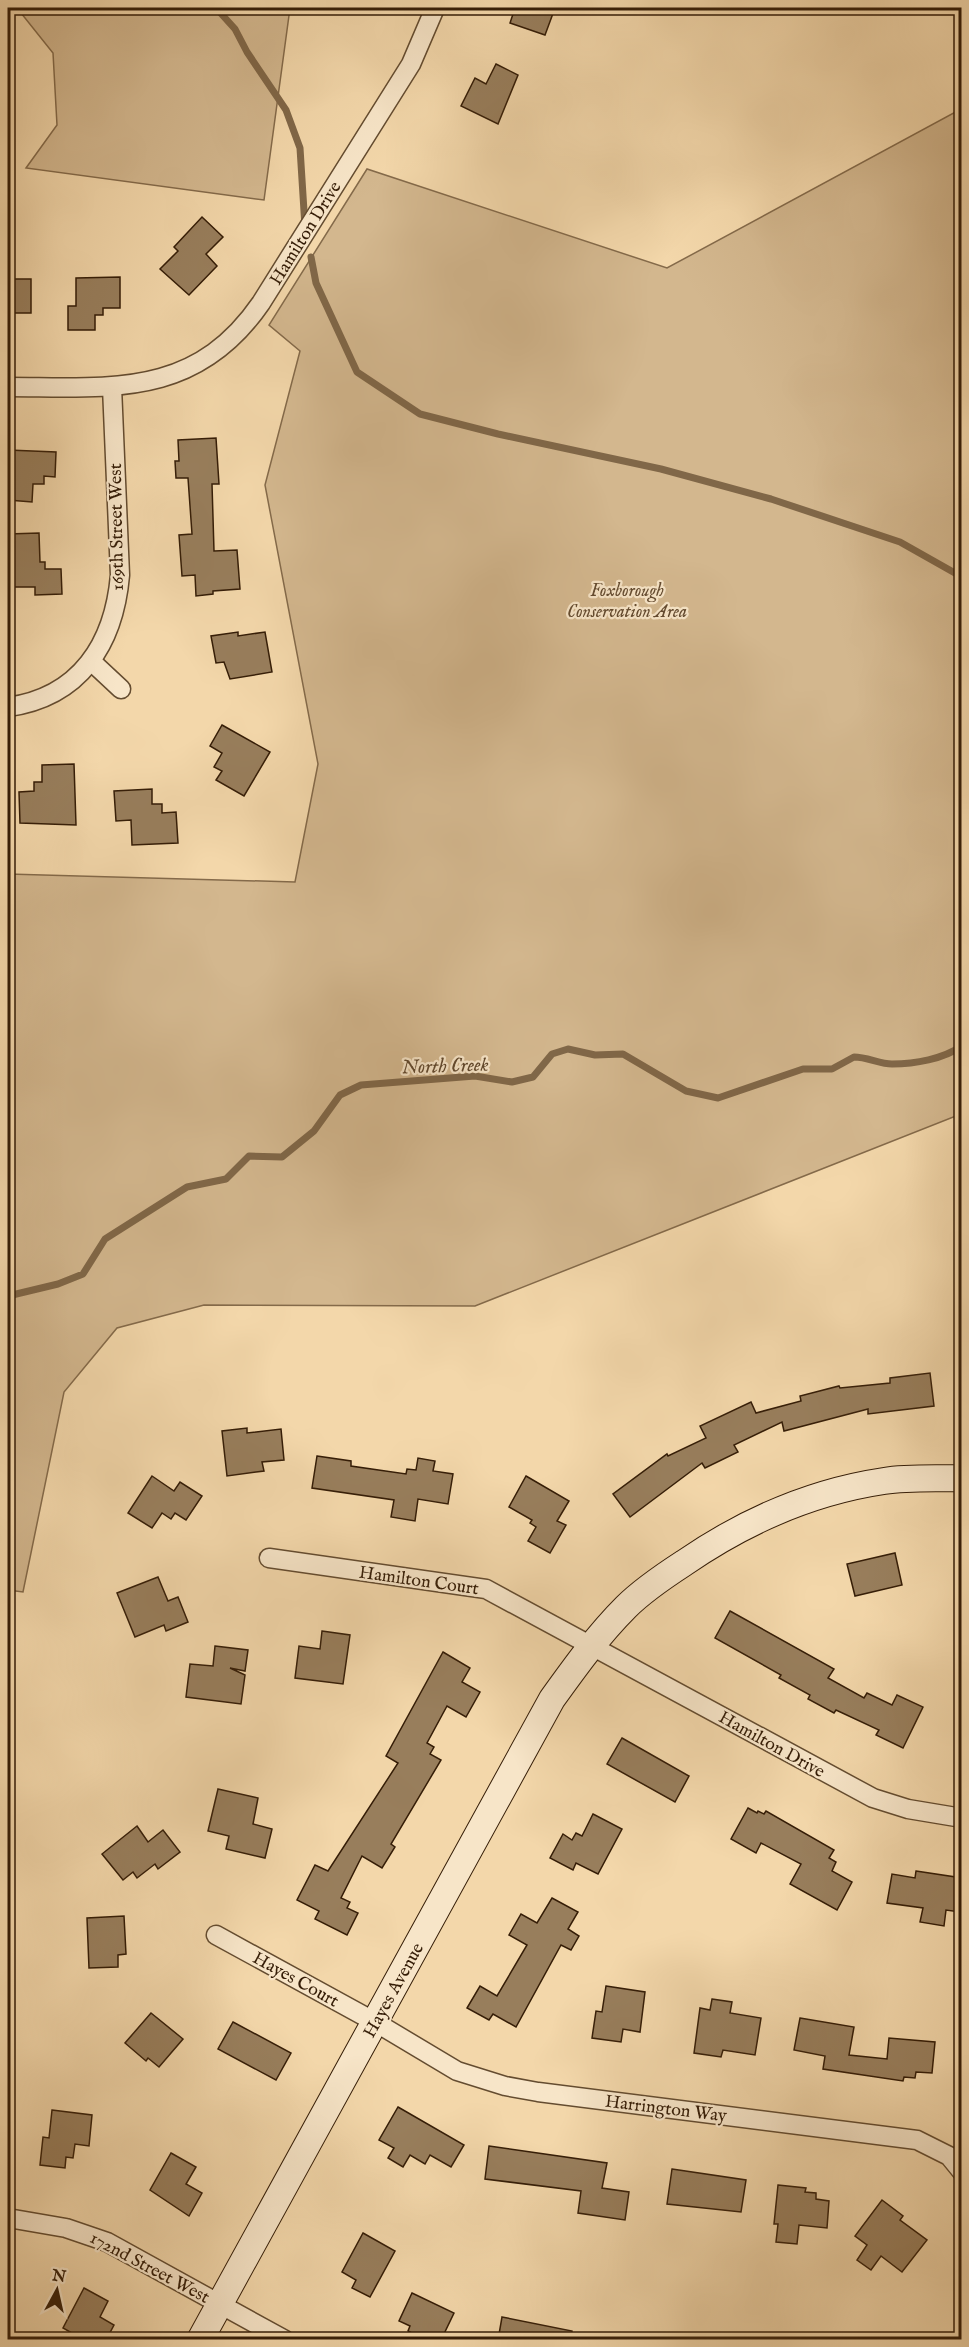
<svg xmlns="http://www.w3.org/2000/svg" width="969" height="2347" viewBox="0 0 969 2347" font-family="'IM FELL English',serif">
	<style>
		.green { fill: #d3b78e; stroke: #846a4a; stroke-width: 1.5 }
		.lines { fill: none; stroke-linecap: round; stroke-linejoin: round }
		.stream { stroke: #806748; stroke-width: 7 }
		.building { fill: #987e5c; stroke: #351d07; stroke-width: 1.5 }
		.street-casing { stroke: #644c30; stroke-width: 21 }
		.secondary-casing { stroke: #351d07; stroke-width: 28 }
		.street { stroke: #f7e5c8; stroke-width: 18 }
		.secondary { stroke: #f7e5c8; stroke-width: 26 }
		.labels { text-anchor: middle; stroke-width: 4.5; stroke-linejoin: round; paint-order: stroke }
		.street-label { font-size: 18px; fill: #351d07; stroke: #f7e5c8 }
		.park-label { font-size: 18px; font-style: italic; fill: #644b30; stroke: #f7e5c8 }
		.water-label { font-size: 20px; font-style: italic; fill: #61482d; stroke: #f7e5c8 }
	</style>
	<rect width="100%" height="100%" fill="#f3d7aa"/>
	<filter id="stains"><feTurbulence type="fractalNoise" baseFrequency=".00333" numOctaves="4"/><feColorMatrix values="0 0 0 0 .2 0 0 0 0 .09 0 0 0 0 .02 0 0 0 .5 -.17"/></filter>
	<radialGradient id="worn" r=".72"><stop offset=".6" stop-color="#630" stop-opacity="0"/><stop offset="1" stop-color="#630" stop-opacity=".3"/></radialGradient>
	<g class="green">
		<polygon points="17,8 290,8 264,200 26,168 57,125 53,53"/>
		<polygon points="961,109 961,1114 475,1306 204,1305 117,1328 64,1392 23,1592 8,1590 8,874 295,882 318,764 265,485 300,351 269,325 367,169 667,268"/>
	</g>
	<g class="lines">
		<g class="stream">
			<polyline points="216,8 235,29 247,52 286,110 300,148 305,227"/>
			<polyline points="311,257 316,283 357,372 420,414 498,434 661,469 771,499 900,542 962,577"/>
			<path d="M8,1296L58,1284L83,1274L105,1239L187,1187L226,1179L249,1156L282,1157L314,1131L340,1095L361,1085L475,1076L512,1082L533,1077L552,1054L568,1049L595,1055L623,1054L686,1091L718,1098L803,1069H832L854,1057C867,1057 880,1064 892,1064C915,1064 943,1059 962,1046"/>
		</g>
	</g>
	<g class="building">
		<polygon points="515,8 555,8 545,35 510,23"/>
		<polygon points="496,64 518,75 498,124 461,106 475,78 486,84"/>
		<polygon points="202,217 223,237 206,254 217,266 189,295 160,269 178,251 174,247"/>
		<polygon points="120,277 120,308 103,308 103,315 95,315 95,330 68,330 68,306 76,306 76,278"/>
		<rect x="8" y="279" width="23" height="34"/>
		<polygon points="216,438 219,484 212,484 214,551 237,550 240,589 213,591 213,594 196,596 195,575 182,576 179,535 192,534 188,478 176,478 175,461 179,461 178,440"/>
		<polygon points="8,450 56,452 55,477 44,476 44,484 33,484 32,502 8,500"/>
		<polygon points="39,533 40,562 45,562 45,569 61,569 62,594 35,595 35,587 9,587 8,534"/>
		<polygon points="238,632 238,636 265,632 272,672 230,679 224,662 216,663 211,636"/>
		<polygon points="222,725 270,752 244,796 216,780 222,771 214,767 222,753 210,746"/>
		<polygon points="74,764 76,825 20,823 19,792 34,791 34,782 42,782 42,765"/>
		<polygon points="152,789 152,804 162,804 162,813 176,812 178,843 132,845 131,820 116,821 114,791"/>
		<polygon points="930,1373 934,1406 868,1414 868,1409 784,1431 782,1422 734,1445 738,1452 705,1468 702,1463 630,1517 613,1494 667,1454 668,1456 706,1438 700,1426 751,1402 756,1413 801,1401 800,1396 839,1386 840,1388 890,1383 890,1378"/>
		<polygon points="247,1428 247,1433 281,1429 284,1460 262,1462 264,1471 227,1476 222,1431"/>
		<polygon points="317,1456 351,1461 351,1466 406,1474 407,1469 416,1470 418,1458 435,1461 433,1471 453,1474 448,1504 418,1499 415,1521 391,1517 394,1500 312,1488"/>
		<polygon points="152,1476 174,1491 180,1482 202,1496 186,1520 175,1513 171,1519 162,1513 152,1528 128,1513"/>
		<polygon points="526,1476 569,1501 557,1521 566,1525 550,1553 528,1541 536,1527 530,1523 532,1520 509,1507"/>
		<polygon points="895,1553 902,1585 855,1596 847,1564"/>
		<polygon points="158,1577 168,1601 178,1597 188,1622 166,1631 164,1625 135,1637 117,1593"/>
		<polygon points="730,1611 834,1669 828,1678 864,1698 867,1693 892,1705 897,1695 923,1707 903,1748 876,1735 879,1730 836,1710 834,1713 808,1699 810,1695 779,1678 781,1675 715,1638"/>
		<polygon points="322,1631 350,1635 343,1684 295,1678 299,1646 320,1649"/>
		<polygon points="215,1646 248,1650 245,1671 230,1668 245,1675 241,1704 186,1697 190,1664 213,1666"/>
		<polygon points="443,1652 470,1668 462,1682 480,1692 466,1717 447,1706 427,1743 434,1747 430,1754 441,1760 391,1844 395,1847 382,1868 362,1856 341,1898 350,1902 347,1908 358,1913 347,1935 315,1919 319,1911 297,1900 315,1865 328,1871 398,1763 386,1756"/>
		<polygon points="622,1738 689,1776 675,1802 607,1764"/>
		<polygon points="218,1789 258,1798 253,1824 272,1829 265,1858 226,1849 229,1836 208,1831"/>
		<polygon points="748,1808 757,1813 758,1811 764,1814 766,1811 834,1850 829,1858 836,1862 832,1871 852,1882 837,1910 790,1884 801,1864 761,1843 756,1853 731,1839"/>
		<polygon points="593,1814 622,1829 598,1874 576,1863 573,1870 550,1858 563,1834 572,1840 576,1833 582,1836"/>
		<polygon points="137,1826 148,1842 163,1830 180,1852 158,1869 155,1864 137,1878 133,1872 123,1880 102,1854"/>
		<polygon points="916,1871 962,1878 960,1912 946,1910 944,1926 920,1922 923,1908 887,1903 892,1874 915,1878"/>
		<polygon points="552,1898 578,1912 568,1929 579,1936 571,1950 561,1945 516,2027 493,2014 489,2020 467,2008 480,1986 497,1996 527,1945 509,1935 521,1914 537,1923"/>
		<polygon points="124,1916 126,1954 118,1955 118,1967 89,1968 87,1918"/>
		<polygon points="606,1986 645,1992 640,2032 623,2029 621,2042 592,2038 596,2011 602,2012"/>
		<polygon points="712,1999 732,2002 730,2013 761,2018 755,2055 723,2050 721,2057 694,2053 700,2008 710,2010"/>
		<polygon points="151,2013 183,2039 159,2067 148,2058 146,2061 125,2043"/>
		<polygon points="800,2018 854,2027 849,2055 887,2059 889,2038 935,2042 932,2073 916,2072 915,2078 904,2077 903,2081 823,2069 825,2056 794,2050"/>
		<polygon points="233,2022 291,2053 276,2080 218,2049"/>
		<polygon points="398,2107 464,2145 451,2167 430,2155 425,2164 410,2155 403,2167 388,2158 394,2148 379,2140"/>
		<polygon points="52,2110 92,2115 89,2146 75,2144 73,2158 66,2157 65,2168 40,2165 43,2137 49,2138"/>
		<polygon points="489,2146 607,2163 602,2188 629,2192 625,2220 578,2213 581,2191 485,2179"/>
		<polygon points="171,2153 196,2167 186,2184 202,2193 189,2216 150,2190"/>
		<polygon points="672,2169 746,2180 741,2212 667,2204"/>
		<polygon points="778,2185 806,2188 805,2192 816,2193 816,2199 829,2201 827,2228 799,2225 797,2244 776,2242 778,2224 774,2224"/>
		<polygon points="882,2200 903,2216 900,2220 927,2240 902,2272 881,2256 871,2270 857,2260 867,2245 855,2236"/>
		<polygon points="363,2233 395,2251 370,2297 352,2288 356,2280 342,2272"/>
		<polygon points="84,2288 108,2301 100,2317 114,2325 106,2340 84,2340 63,2328"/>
		<polygon points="412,2293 454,2313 441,2340 425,2340 408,2331 410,2326 399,2321"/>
		<polygon points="502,2317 572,2331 571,2340 498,2340"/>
	</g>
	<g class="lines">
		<g class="street-casing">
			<g id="street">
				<path d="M8,387C110,387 195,399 261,303L411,64L435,8"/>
				<polyline points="91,661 121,689"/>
				<path d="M8,707C80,697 114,644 120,575L112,387"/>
				<polyline points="269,1558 486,1589 873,1798 908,1809 962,1818"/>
				<polyline points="216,1935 375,2022 457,2071 505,2086 538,2092 917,2140 949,2156 962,2172"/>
				<polyline points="8,2218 66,2228 107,2242 285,2340"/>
			</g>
		</g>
		<g class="secondary-casing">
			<path id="secondary" d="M200,2340L552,1699C575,1667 598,1635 626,1607C643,1590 664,1576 684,1563C745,1521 810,1492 884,1481C909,1477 936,1479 962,1478"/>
		</g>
		<use href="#street" class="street"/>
		<use href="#secondary" class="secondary"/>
	</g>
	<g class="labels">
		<g class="street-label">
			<text transform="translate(305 233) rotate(-58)" y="6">Hamilton Drive</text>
			<text transform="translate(116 527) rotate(-91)" y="6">169th Street West</text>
			<text transform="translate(419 1580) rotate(8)" y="6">Hamilton Court</text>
			<text transform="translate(772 1744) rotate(29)" y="6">Hamilton Drive</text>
			<text transform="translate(296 1979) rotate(29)" y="6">Hayes Court</text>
			<text transform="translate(393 1990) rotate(-61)" y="6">Hayes Avenue</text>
			<text transform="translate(666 2108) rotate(7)" y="6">Harrington Way</text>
			<text transform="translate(150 2267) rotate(28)" y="6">172nd Street West</text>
		</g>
		<g class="park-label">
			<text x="627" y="596">Foxborough<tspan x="627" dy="21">Conservation Area</tspan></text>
		</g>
		<g class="water-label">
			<text transform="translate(445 1065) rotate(-2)" y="7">North Creek</text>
		</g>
	</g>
	<rect width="969" height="2347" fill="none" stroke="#f3d7aa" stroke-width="30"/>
	<rect x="9" y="9" width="951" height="2329" fill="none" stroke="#351d07" stroke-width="3"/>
	<rect x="15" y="15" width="939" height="2317" fill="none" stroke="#351d07" stroke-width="1.5"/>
	<g transform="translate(57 2290) rotate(8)" stroke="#f7e5c8" stroke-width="4.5" paint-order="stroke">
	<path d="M0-4.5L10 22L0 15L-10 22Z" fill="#351d07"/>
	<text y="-9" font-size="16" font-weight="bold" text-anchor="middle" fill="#351d07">N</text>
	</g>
	<rect width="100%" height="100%" filter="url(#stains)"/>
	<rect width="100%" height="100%" fill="url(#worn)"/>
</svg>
